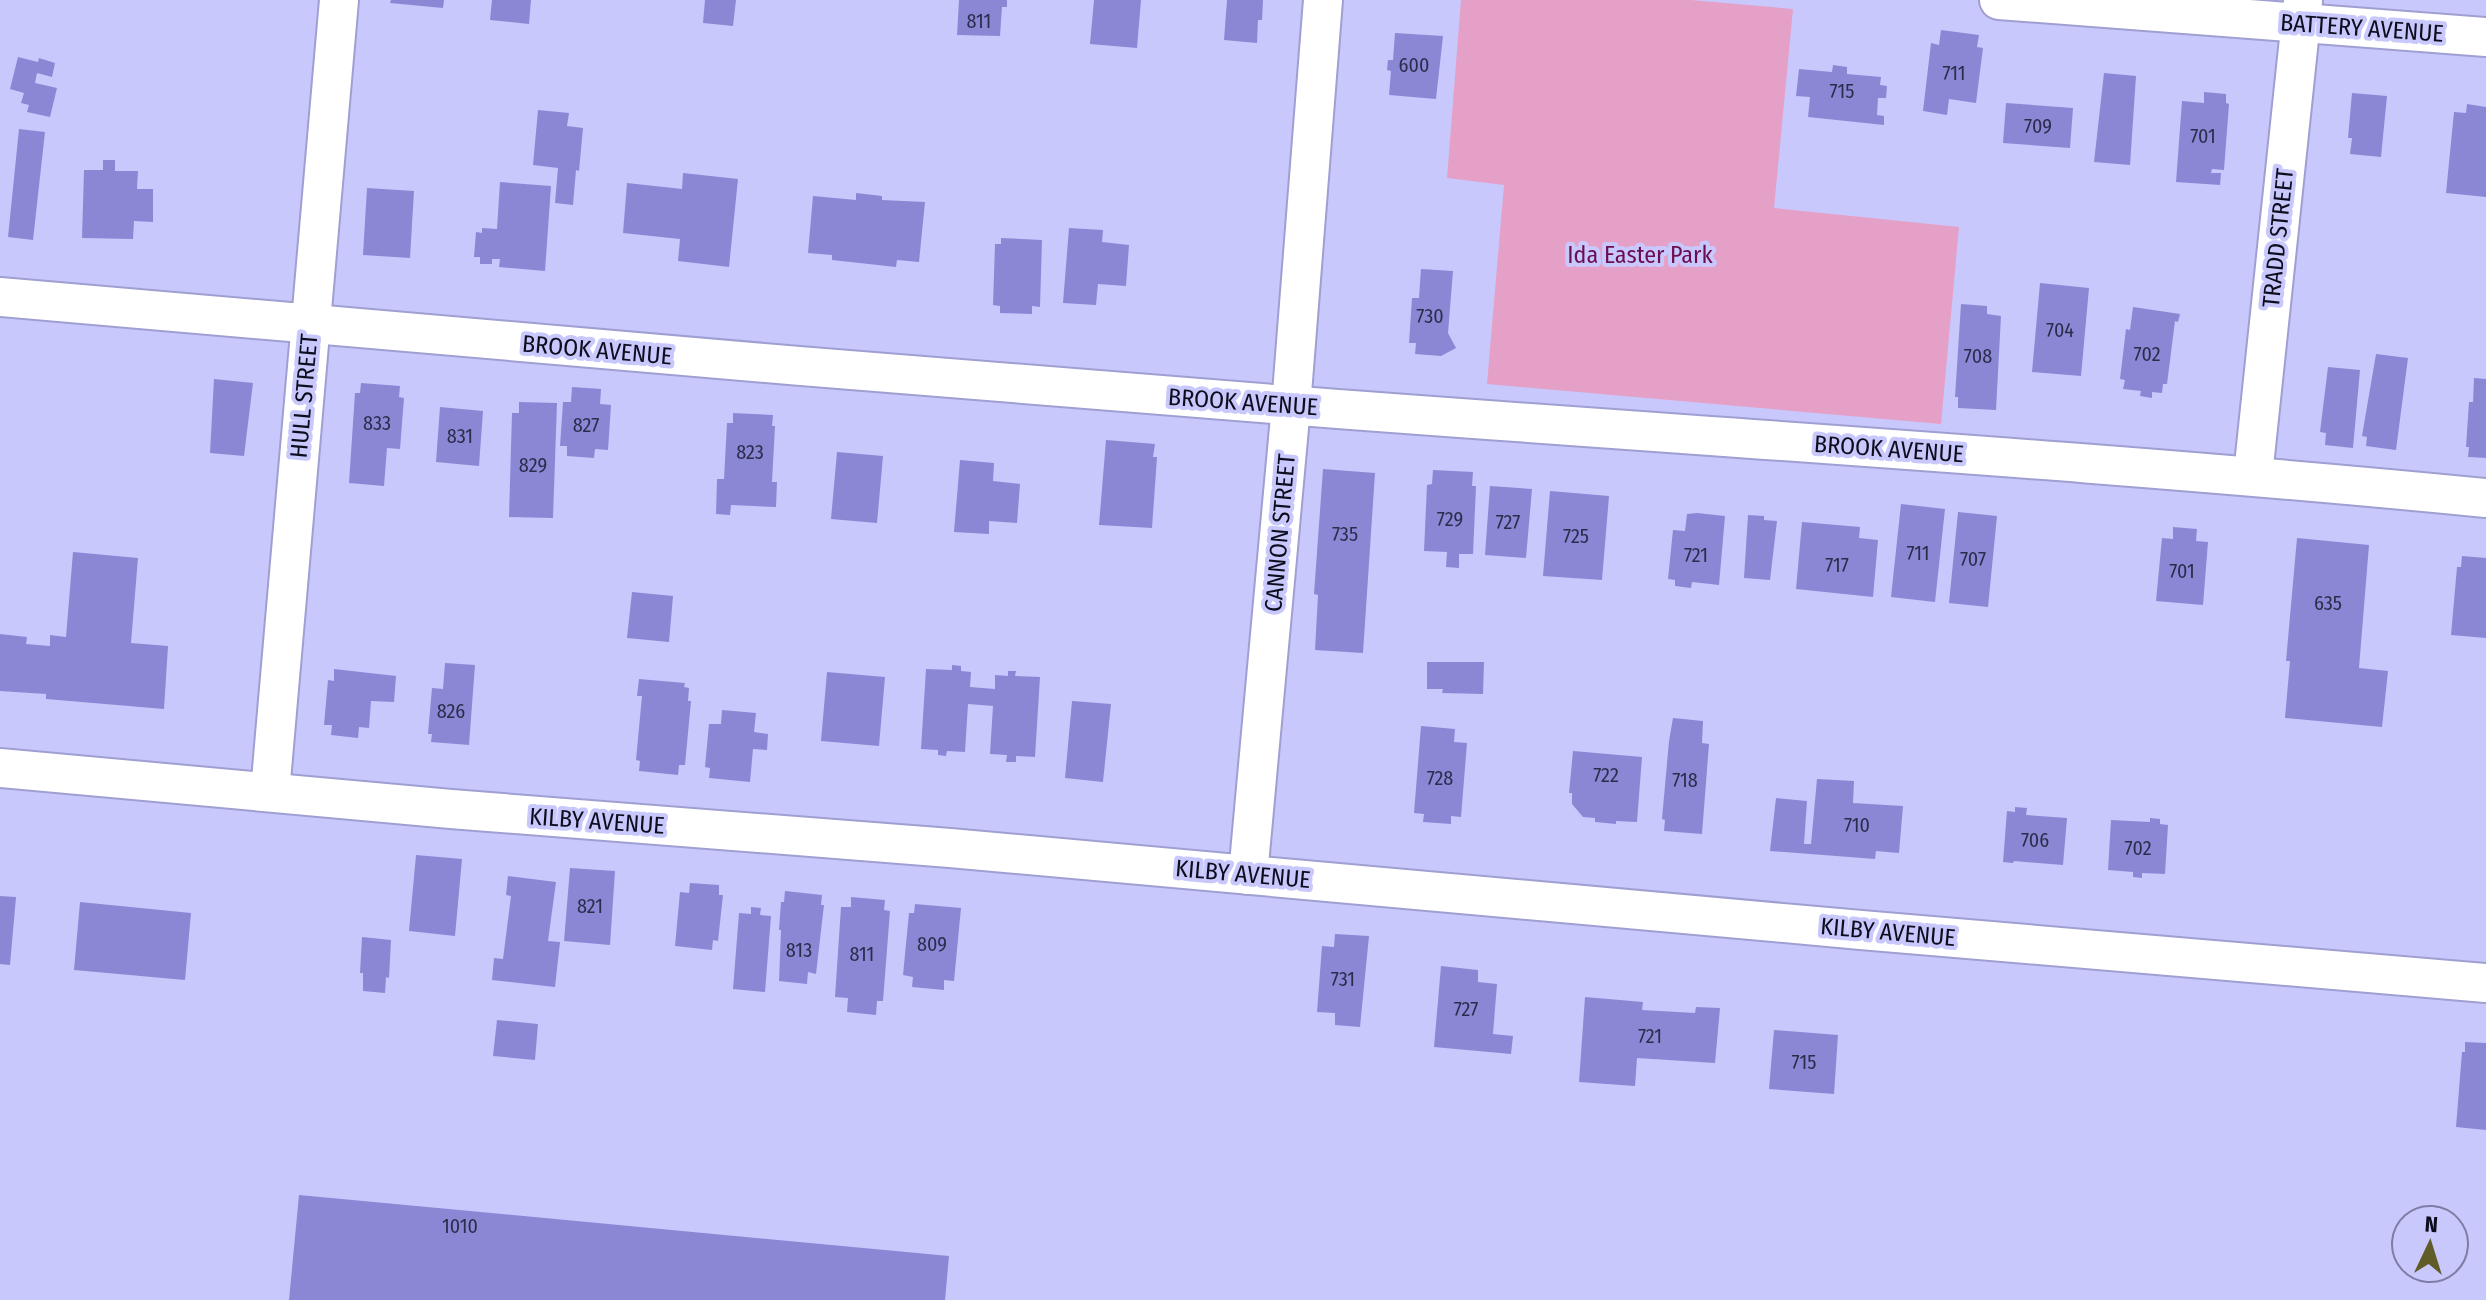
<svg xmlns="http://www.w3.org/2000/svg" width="2486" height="1300" viewBox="0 0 2486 1300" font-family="'Fira Sans Condensed',sans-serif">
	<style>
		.green { fill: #e5a0c7 }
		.building { fill: #8a88d4 }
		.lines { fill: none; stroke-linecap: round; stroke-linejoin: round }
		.minor-casing { stroke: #9f9fd2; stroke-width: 42 }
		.minor { stroke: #fff; stroke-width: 38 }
		.labels { text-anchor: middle; stroke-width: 8; stroke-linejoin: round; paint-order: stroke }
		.number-label { font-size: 20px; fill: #2d2c4c }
		.street-label { font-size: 24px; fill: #0e0d1e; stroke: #c8c8fd }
		.park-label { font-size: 24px; fill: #6c0d4f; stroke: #c8c8fd }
	</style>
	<rect width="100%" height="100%" fill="#c8c8fd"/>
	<polygon class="green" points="1461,0 1691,0 1793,9 1774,208 1959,227 1941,424 1487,384 1504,185 1447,178"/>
	<g class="building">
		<polygon points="391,0 444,0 443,8 390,3"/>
		<polygon points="492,0 531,0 529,24 490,20"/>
		<polygon points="705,0 736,0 733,26 703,23"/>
		<polygon points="959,0 1007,0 1007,7 1002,7 1000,36 957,35"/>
		<polygon points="1094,0 1141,0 1137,48 1090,44"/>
		<polygon points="1227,0 1263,0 1262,20 1258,20 1257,43 1224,40"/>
		<polygon points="1941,30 1979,35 1977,47 1983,48 1976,103 1949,99 1947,115 1923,111 1931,43 1939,45"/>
		<polygon points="1395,33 1443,36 1436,99 1389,95 1391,71 1387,70 1388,60 1393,60"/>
		<polygon points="18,57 38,62 39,58 55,63 52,77 37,73 35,83 57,88 50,117 27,112 29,105 21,103 24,93 10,89"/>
		<polygon points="1833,65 1847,67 1847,74 1881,77 1880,85 1887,86 1886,98 1878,98 1877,115 1884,116 1884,125 1808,117 1810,97 1796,96 1799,69 1832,72"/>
		<polygon points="2104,73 2136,76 2130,165 2094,162"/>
		<polygon points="2204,92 2226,94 2226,103 2229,104 2224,170 2212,169 2211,173 2221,173 2220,185 2176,182 2182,101 2204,103"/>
		<polygon points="2352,93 2387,96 2381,157 2350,154 2352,138 2348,138"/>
		<polygon points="2006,103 2073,108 2070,148 2003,143"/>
		<polygon points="2467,104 2486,107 2486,197 2446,193 2454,112 2466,113"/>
		<polygon points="538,110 569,113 567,126 583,128 579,171 576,170 573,205 555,203 558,168 533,165"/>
		<polygon points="19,129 45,132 33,240 8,237"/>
		<polygon points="103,160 115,160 115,171 138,171 137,189 153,189 153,222 134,221 133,239 82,238 84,170 103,170"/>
		<polygon points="683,173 738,179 729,267 678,261 680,239 623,233 627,183 682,189"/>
		<polygon points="500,182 551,186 545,271 499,267 500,259 492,259 492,264 480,264 480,257 474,257 476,232 482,233 482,228 497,229"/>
		<polygon points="367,188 414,191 410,258 363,255"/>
		<polygon points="856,193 882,196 882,200 925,202 919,262 897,260 896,267 832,260 832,255 808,253 813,196 856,200"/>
		<polygon points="1069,228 1103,230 1102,242 1129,245 1126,286 1098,284 1096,305 1063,303"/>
		<polygon points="1001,238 1042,240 1040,307 1032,306 1032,314 1000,313 1000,306 993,305 995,244 1001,244"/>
		<polygon points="1421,269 1453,271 1448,333 1456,348 1441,356 1415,354 1416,343 1409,343 1412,298 1419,298"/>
		<polygon points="2040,283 2089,288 2081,376 2032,372"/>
		<polygon points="1961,304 1987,306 1987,314 2001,316 1996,410 1958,408 1958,397 1955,397"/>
		<polygon points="2133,307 2180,314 2178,322 2175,321 2167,384 2163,384 2162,393 2152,392 2152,398 2140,396 2141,391 2123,389 2125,380 2120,379 2126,329 2130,330"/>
		<polygon points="2376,354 2408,358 2396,450 2366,446 2367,437 2362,436"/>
		<polygon points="2328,367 2360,370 2353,448 2325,445 2326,433 2320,432"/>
		<polygon points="2474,378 2486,379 2486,458 2468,457 2469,447 2466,447 2469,402 2473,402"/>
		<polygon points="214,379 253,383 244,456 210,453"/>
		<polygon points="361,383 400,386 399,397 404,398 400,449 387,448 384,486 349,483 355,393 360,393"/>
		<polygon points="572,387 601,389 600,404 611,405 608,450 595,449 594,458 567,456 567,446 560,446 563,402 571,402"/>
		<polygon points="519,402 557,403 553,518 509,517 512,413 519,413"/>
		<polygon points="440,407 483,411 479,466 436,462"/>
		<polygon points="733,413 773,415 772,426 775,426 772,482 777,482 776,507 731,505 730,515 716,514 717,479 724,479 727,423 733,423"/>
		<polygon points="1106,440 1155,444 1153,457 1157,457 1152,528 1099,525"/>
		<polygon points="837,452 883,456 877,523 831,519"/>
		<polygon points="960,460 994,463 993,481 1020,484 1017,523 989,521 989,534 954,532"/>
		<polygon points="1323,469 1375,473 1363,653 1315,650 1318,595 1314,594"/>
		<polygon points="1433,470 1473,472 1472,486 1476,486 1473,554 1459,554 1459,568 1446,567 1447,552 1424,551 1427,485 1432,484"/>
		<polygon points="1490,486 1532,489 1526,558 1485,555"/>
		<polygon points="1550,491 1609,496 1602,580 1543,576"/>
		<polygon points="1901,504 1945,509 1935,602 1891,597"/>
		<polygon points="1958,512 1997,516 1988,607 1949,603"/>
		<polygon points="1697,513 1725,516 1719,585 1692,582 1691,588 1675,586 1675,580 1668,579 1673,530 1685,531 1687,514"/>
		<polygon points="1748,515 1764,516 1764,520 1777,521 1770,580 1744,578"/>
		<polygon points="1802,522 1860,527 1859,538 1878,540 1873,597 1796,589"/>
		<polygon points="2173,527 2197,529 2196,541 2208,542 2203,605 2156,601 2162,538 2173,539"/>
		<polygon points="2297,538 2369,545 2359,668 2388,671 2382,727 2285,718 2290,661 2286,661"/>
		<polygon points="73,552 138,558 131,643 168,646 164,709 46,699 46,694 0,691 0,634 27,637 26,644 50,646 50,635 66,637"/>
		<polygon points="2462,556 2486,558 2486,638 2451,635 2457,567 2461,567"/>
		<polygon points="632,592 673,596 669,642 627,638"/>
		<polygon points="1427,662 1484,662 1483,694 1442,693 1443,689 1427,689"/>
		<polygon points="445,663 475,665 469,745 431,742 432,734 428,734 432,688 443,689"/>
		<polygon points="952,665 961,666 961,671 971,672 970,687 995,689 995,675 1008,676 1008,671 1016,671 1015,676 1040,677 1035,757 1016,756 1016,762 1006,762 1007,755 990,754 993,706 968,704 965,752 947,751 946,756 938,755 938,750 921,749 926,669 952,670"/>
		<polygon points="334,669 396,676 394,702 371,701 369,728 359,727 358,738 331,735 332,725 324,725 328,680 334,681"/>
		<polygon points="827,672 885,677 879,746 821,741"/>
		<polygon points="639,679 685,683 684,687 689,688 688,701 691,701 685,765 679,765 678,775 639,771 640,761 636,760 642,696 637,696"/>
		<polygon points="1072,701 1111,704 1103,782 1065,778"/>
		<polygon points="722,710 756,713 754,732 768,734 767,750 753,749 750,782 709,778 710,768 705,767 709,724 721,724"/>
		<polygon points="1673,718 1703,721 1702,743 1709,744 1702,834 1664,831 1665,820 1662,819 1669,741"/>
		<polygon points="1421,726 1455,729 1454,742 1467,743 1461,817 1451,816 1451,824 1423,822 1424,814 1414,813"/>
		<polygon points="1573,751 1642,757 1637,822 1616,821 1616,824 1595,822 1595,818 1583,817 1572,804 1572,793 1569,793"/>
		<polygon points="1817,779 1854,781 1853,803 1903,806 1899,853 1876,851 1875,859 1770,851 1776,798 1807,801 1804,844 1811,844"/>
		<polygon points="2015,807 2027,808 2026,815 2067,818 2063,865 2014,861 2013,863 2003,862 2007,811 2015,812"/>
		<polygon points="2150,818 2160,819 2160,824 2168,825 2165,874 2142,873 2142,878 2133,877 2133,872 2108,870 2111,820 2150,822"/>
		<polygon points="416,855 462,859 455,936 409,931"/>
		<polygon points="570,868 615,871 610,945 564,941"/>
		<polygon points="508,876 556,882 548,941 560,942 555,987 492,980 494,958 503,959 511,896 506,895"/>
		<polygon points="690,883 719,885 719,895 723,895 718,941 713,940 712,950 675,946 680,892 689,893"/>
		<polygon points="785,891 822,895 821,905 824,905 816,974 808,972 807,984 779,981 781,930 779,930 781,902 784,902"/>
		<polygon points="0,896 16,897 10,965 0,964"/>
		<polygon points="851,897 885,900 884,910 890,911 883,1001 877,1001 876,1015 847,1012 848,998 835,997 841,907 851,907"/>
		<polygon points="80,902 191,913 185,980 74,970"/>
		<polygon points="915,904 961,908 954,981 944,980 944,990 912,987 913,977 903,975 909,913 914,913"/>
		<polygon points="751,907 761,908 760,915 771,916 765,992 733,989 739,913 751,914"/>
		<polygon points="1335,934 1369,936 1360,1027 1335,1025 1335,1013 1317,1012 1322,946 1334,947"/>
		<polygon points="362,937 391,940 389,978 386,977 385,993 363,991 363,973 360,973"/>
		<polygon points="1441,966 1478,970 1478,982 1497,984 1493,1034 1513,1036 1511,1054 1434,1047"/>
		<polygon points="1585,997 1643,1002 1642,1010 1695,1013 1696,1007 1720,1008 1715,1063 1637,1058 1635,1086 1579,1082"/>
		<polygon points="497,1020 538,1024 535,1060 493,1056"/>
		<polygon points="1774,1030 1838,1035 1834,1094 1769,1089"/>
		<polygon points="2465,1042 2486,1043 2486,1130 2456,1127 2462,1052 2465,1052"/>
		<polygon points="299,1195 949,1256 945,1300 289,1300"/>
	</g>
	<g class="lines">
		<g class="minor-casing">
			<g id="minor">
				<polyline points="1999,0 2486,37"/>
				<path d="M0,297C429,335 857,372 1286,405C1686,436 2087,459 2486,498"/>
				<polyline points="2253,475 2303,1"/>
				<polyline points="0,768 451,809 950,848 1861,930 2486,983"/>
				<polyline points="270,792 339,0"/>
				<polyline points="1248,875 1291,406 1323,0"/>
			</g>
		</g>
		<use href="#minor" class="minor"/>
	</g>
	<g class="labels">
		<g class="number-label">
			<text x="979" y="28">811</text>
			<text x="1414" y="72">600</text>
			<text x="1954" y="80">711</text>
			<text x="1842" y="98">715</text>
			<text x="2038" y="133">709</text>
			<text x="2203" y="143">701</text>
			<text x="1430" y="323">730</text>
			<text x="2060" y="337">704</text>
			<text x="2147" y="361">702</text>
			<text x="1978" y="363">708</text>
			<text x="377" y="430">833</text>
			<text x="586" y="432">827</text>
			<text x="460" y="443">831</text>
			<text x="750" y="459">823</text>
			<text x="533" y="472">829</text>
			<text x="1450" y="526">729</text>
			<text x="1508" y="529">727</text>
			<text x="1345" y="541">735</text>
			<text x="1576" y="543">725</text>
			<text x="1918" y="560">711</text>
			<text x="1696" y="562">721</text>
			<text x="1973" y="566">707</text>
			<text x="1837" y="572">717</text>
			<text x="2182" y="578">701</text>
			<text x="2328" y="610">635</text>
			<text x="451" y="718">826</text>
			<text x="1606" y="782">722</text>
			<text x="1440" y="785">728</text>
			<text x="1685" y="787">718</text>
			<text x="1857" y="832">710</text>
			<text x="2035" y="847">706</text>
			<text x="2138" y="855">702</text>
			<text x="590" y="913">821</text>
			<text x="932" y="951">809</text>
			<text x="799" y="957">813</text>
			<text x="862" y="961">811</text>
			<text x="1343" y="986">731</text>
			<text x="1466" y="1016">727</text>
			<text x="1650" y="1043">721</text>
			<text x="1804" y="1069">715</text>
			<text x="460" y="1233">1010</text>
		</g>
		<g class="street-label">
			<text transform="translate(2362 28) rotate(4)" y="8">BATTERY AVENUE</text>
			<text transform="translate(2278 238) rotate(-84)" y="8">TRADD STREET</text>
			<text transform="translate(597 350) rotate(5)" y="8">BROOK AVENUE</text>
			<text transform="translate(304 396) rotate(-85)" y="8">HULL STREET</text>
			<text transform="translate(1243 402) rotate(4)" y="8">BROOK AVENUE</text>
			<text transform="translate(1889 449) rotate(4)" y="8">BROOK AVENUE</text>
			<text transform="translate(1280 533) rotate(-85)" y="8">CANNON STREET</text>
			<text transform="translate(597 821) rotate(4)" y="8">KILBY AVENUE</text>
			<text transform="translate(1243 874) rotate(5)" y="8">KILBY AVENUE</text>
			<text transform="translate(1888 932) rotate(5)" y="8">KILBY AVENUE</text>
		</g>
		<g class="park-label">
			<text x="1640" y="263">Ida Easter Park</text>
		</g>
	</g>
	<g transform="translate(2430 1244) rotate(4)"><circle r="38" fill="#c8c8fd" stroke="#7e7da4" stroke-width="2"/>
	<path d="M0-6L14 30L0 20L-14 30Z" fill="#605c28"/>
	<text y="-12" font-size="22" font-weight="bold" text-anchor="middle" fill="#0e0d1e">N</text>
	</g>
</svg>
